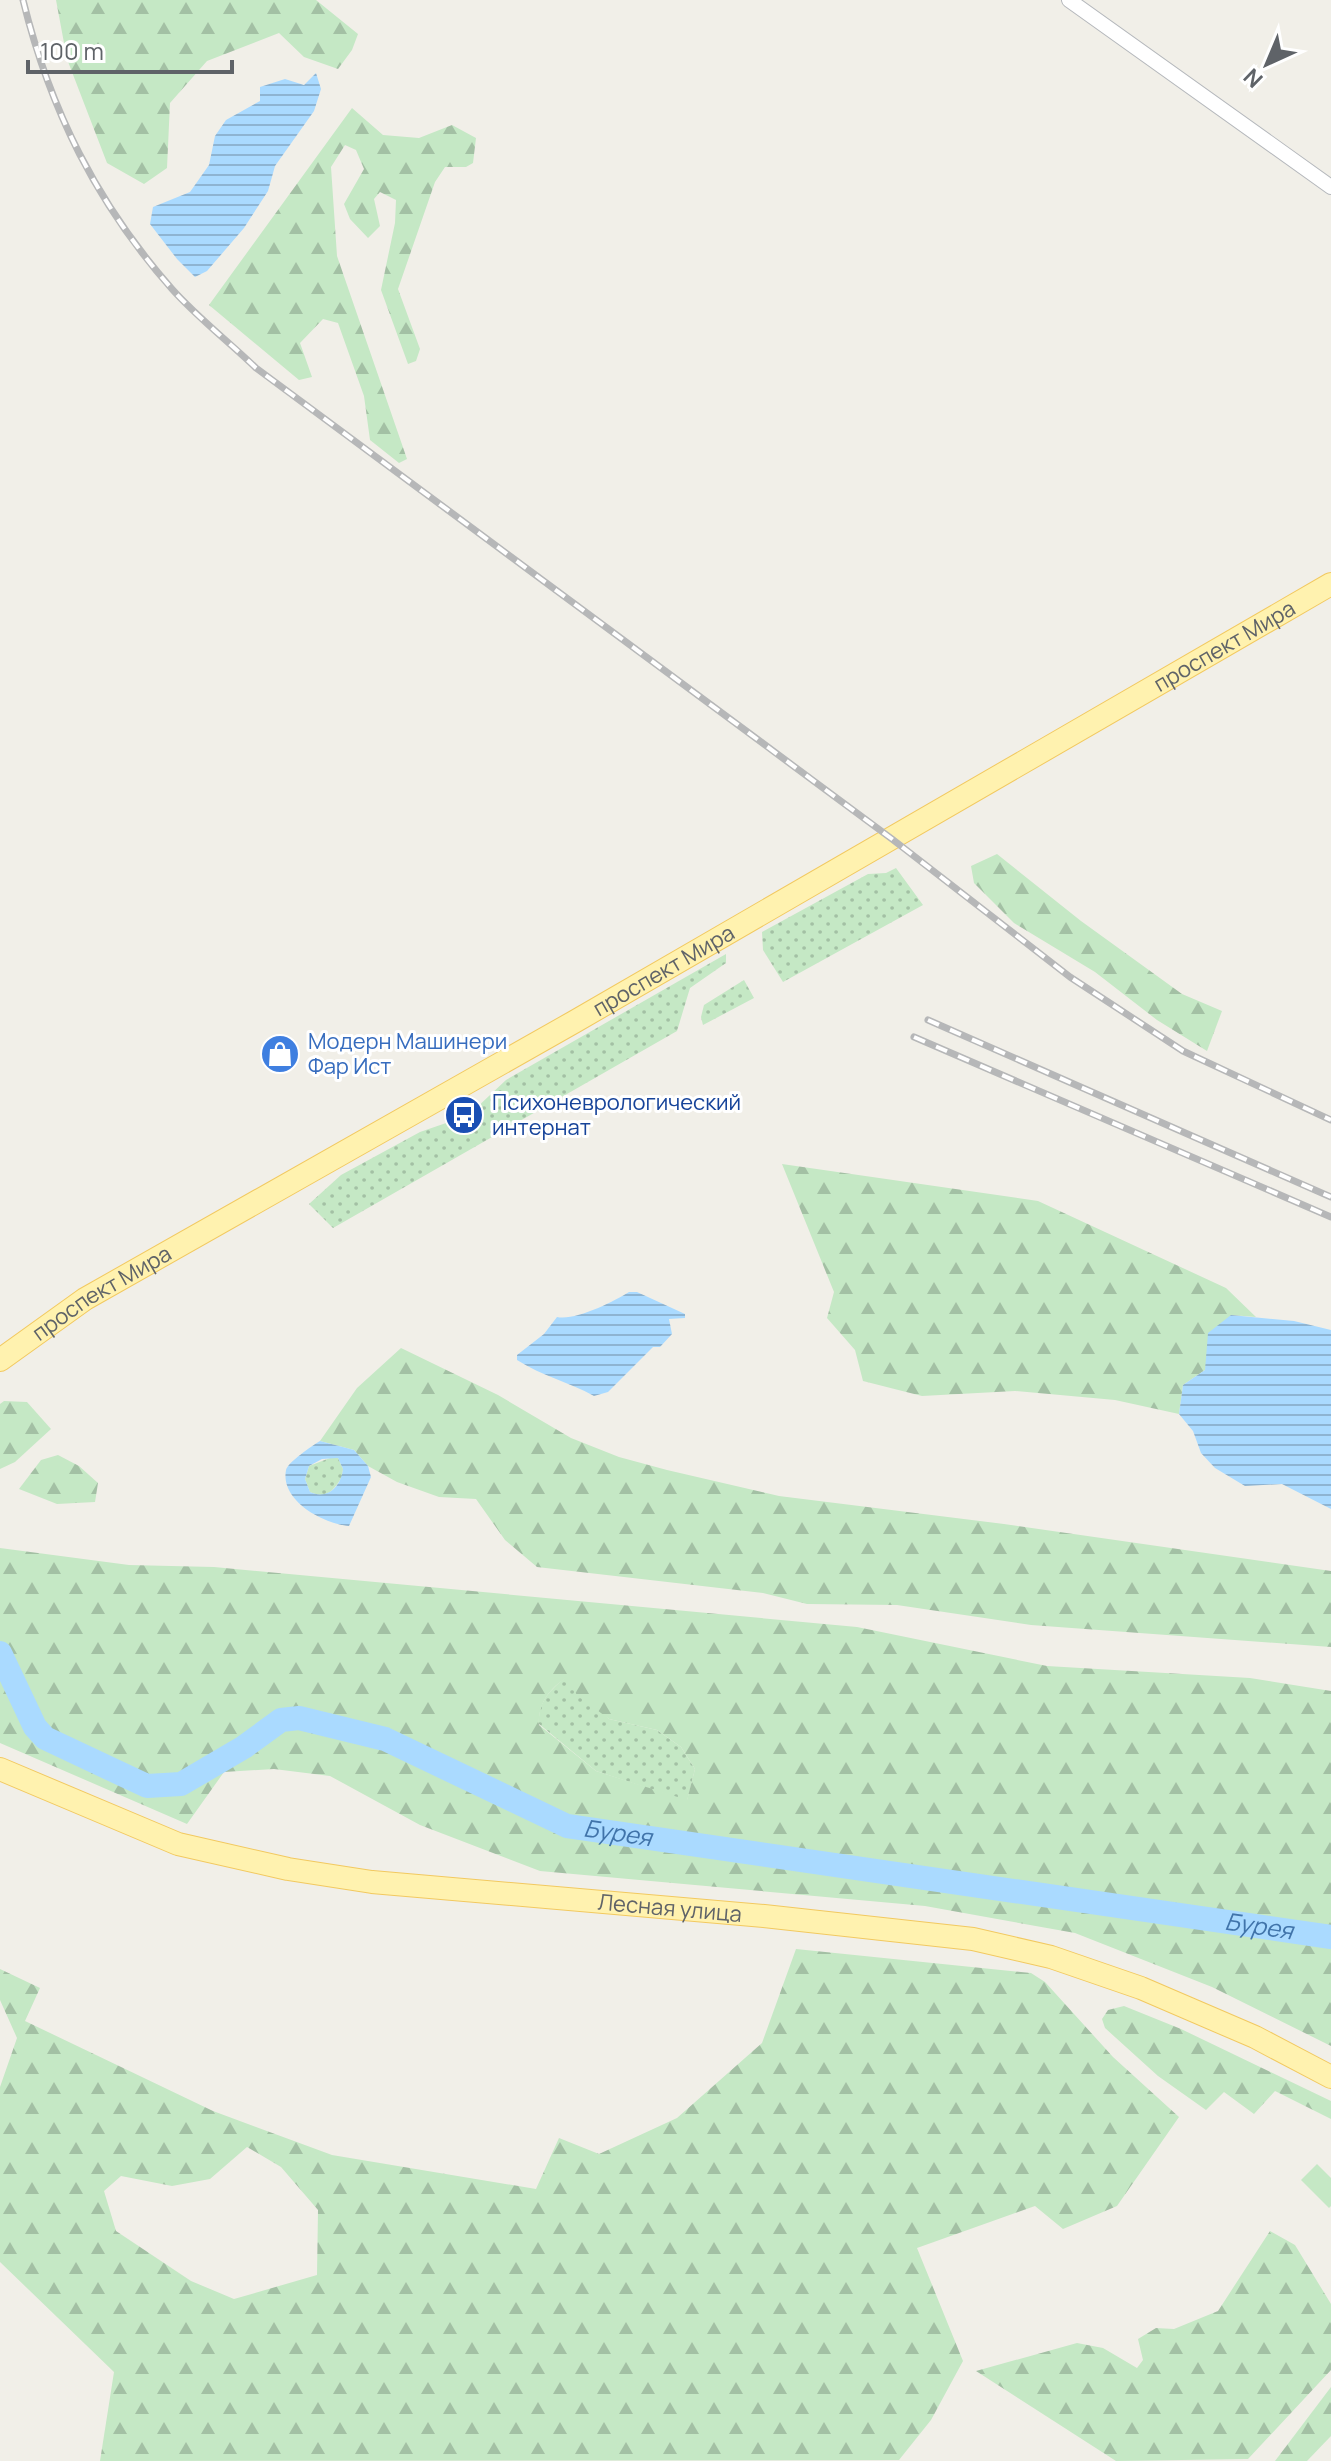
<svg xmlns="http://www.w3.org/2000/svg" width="1331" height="2461" viewBox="0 0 1331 2461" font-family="Manrope,sans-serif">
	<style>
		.grass { fill: url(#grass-dots) }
		.forest { fill: url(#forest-firs); fill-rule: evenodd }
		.park { fill: #c5e8c5 }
		.water { fill: url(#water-rules); fill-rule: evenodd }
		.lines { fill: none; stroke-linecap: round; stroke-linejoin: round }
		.river { stroke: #aadaff; stroke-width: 24 }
		.street-casing { stroke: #b5b8bc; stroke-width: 16 }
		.primary-casing { stroke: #f2c960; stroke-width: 24 }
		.street { stroke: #fff; stroke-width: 14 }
		.primary { stroke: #fff2af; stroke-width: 22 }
		.rail-casing { stroke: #b6b7b8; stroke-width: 7 }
		.rail { stroke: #fff; stroke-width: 4; stroke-dasharray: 12; stroke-linecap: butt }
		.labels { text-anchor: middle; stroke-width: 6; stroke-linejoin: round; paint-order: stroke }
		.street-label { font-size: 22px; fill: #5f6368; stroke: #fff }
		.shop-label { font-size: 22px; fill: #366cbe; stroke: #fff; text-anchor: start }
		.transit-label { font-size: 22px; fill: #164399; stroke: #fff; text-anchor: start }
		.water-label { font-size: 24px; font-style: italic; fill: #4174aa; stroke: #fff }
	</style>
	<defs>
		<pattern id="grass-dots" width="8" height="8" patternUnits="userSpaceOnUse" patternTransform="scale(2)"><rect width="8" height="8" fill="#c5e8c5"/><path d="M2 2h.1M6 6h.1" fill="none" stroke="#a3c0a4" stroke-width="1.8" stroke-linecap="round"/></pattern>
		<pattern id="forest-firs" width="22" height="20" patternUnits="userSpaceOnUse" patternTransform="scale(2)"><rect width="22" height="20" fill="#c5e8c5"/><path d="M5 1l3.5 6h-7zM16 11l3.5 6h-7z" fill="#a3c0a4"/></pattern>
		<pattern id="water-rules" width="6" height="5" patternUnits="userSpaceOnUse" patternTransform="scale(2)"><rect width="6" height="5" fill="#aadaff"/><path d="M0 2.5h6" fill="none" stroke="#8eb4d2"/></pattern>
	</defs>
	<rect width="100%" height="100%" fill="#f1efe8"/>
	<g class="grass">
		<polygon points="896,868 923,905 783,982 763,950 762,932 868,874 886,873"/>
		<polygon points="726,954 726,963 690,988 677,1031 333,1228 309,1204 341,1175 420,1132 449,1122 460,1129 472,1119 473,1111 506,1080"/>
		<polygon points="744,980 754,998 703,1025 701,1017 704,1005"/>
		<path d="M330,1458H338L343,1469L342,1477C333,1491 326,1500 310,1492L305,1479L309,1466Z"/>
		<path d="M566,1677L609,1719L657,1730L681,1747L695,1769L687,1801L596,1771L539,1724C538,1702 549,1691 566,1677Z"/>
	</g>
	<g class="forest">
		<polygon points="56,0 316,0 358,34 352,50 338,69 304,57 279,33 207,61 170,103 167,168 144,184 107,163 67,59"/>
		<polygon points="352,108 383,135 419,138 452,125 476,138 473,163 466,167 445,167 435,182 398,289 420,349 416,361 408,364 381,290 395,223 396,200 380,192 374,199 380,226 368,238 350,219 344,204 364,169 356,150 345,145 331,167 337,256 407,459 399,463 370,440 364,396 338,323 323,319 300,343 312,377 299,380 209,305"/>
		<polygon points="997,854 1081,921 1182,994 1222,1011 1207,1051 1157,1020 1095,972 1014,923 974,883 971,866"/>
		<polygon points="782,1164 1038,1201 1226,1288 1256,1317 1231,1315 1205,1370 1183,1385 1179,1414 1115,1400 1015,1391 922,1396 863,1381 855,1350 827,1318 834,1292"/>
		<polygon points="401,1348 498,1395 571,1438 619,1457 667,1470 779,1496 1004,1524 1331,1571 1331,1647 1031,1625 897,1605 807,1604 763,1593 537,1567 505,1540 476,1499 439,1497 397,1482 368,1466 354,1450 320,1441 357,1388"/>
		<polygon points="4,1401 27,1402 51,1429 15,1462 0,1469 0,1404"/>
		<polygon points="58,1455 79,1466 98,1483 95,1502 57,1504 19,1489 41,1460"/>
		<path d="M0,1548L129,1565L214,1567L857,1627L1047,1666L1250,1678L1331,1691V2046L1212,1987L1075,1933L925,1906L540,1871L420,1825L330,1776L274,1769L224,1772L187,1824L0,1743ZM566,1678L577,1695L609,1719L657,1730L681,1747L695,1769L687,1800L596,1771L539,1725C538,1704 549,1689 566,1678Z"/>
		<path d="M796,1949L1031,1973L1045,1982L1113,2057L1179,2117L1117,2206L1063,2229L1035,2206L917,2248L963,2361L931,2420L899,2460L100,2461L114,2372L0,2262V2087L17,2038L0,2000V1969L40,1988L25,2021L213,2111L332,2155L536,2189L559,2138L599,2154L677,2118L762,2043ZM247,2147L281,2167L318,2210L317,2275L234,2299L191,2281L116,2231L104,2191L121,2176L172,2186L210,2179Z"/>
		<polygon points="1124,2006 1181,2029 1331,2101 1331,2119 1275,2091 1254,2114 1224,2092 1206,2110 1158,2076 1105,2028 1102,2019 1108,2010"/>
		<polygon points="1270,2231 1295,2245 1331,2304 1331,2370 1248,2459 1116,2461 976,2371 1077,2343 1103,2348 1137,2368 1143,2360 1138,2339 1156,2328 1174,2329 1218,2311"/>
		<polygon points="1331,2387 1331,2436 1307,2461 1275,2461"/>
	</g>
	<polygon class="park" points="1317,2164 1331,2178 1331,2206 1329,2208 1301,2180"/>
	<g class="water">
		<polygon points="316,73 321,89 314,111 275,166 268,191 244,228 207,271 195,277 177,259 150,224 153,207 190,192 209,165 215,136 226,120 260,101 260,87 285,79 304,85"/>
		<path d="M629,1292H637L685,1314V1318L669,1319L672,1334L660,1347H653L608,1392L594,1396C569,1382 542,1376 517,1360V1355L544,1334L557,1317C575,1321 613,1302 629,1292Z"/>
		<polygon points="1231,1315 1294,1321 1331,1330 1331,1509 1282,1484 1245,1486 1215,1468 1201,1453 1193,1431 1179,1414 1183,1385 1205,1370 1208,1333"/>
		<path d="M320,1441L354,1450L368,1466L371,1477L349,1526C324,1524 280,1501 286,1470C288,1462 312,1446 320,1441ZM338,1458L343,1469C341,1487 327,1500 310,1492L305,1479L309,1466L322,1459Z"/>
	</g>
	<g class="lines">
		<path class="river" id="s1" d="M0,1653L35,1727L45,1738L147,1786L181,1784L244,1747L281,1720L299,1718L385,1739L567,1826L1331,1937"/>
		<g class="street-casing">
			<polyline id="street" points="1069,0 1331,187"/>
		</g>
		<g class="primary-casing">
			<g id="primary">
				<path id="s2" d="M0,1360L85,1299L574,1022L1331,584"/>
				<path id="s3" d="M0,1769L178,1844L288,1869L372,1882L764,1916L973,1939L1051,1957L1141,1988L1255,2037L1331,2077"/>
			</g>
		</g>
		<use href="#street" class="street"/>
		<use href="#primary" class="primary"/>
		<g class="rail-casing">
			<g id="rail">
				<path d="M23,0C50,110 97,204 172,289C197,317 229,342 256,368L892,839L1070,977L1183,1051L1331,1120"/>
				<polyline points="928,1020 1331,1197"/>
				<polyline points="914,1037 1331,1217"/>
			</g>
		</g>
		<use href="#rail" class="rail"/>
	</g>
	<defs>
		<g id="shop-disc" transform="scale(2)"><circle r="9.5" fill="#3f7fe0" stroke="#fff"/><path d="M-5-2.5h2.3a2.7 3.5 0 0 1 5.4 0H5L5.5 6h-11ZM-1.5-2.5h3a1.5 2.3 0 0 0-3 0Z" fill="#fff"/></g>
		<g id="bus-disc" transform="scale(2)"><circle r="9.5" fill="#1a4fb4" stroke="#fff"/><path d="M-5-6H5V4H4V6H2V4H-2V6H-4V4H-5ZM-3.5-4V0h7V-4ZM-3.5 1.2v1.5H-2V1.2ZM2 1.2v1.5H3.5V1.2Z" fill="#fff"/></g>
	</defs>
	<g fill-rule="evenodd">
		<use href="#shop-disc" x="280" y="1054"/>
		<use href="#bus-disc" x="464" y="1115"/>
	</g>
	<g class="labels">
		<g class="street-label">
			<text dy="8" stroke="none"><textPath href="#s2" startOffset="1418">проспект Мира</textPath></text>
			<text dy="8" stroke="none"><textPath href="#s2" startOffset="770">проспект Мира</textPath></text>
			<text dy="8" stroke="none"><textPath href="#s2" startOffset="122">проспект Мира</textPath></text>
			<text dy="8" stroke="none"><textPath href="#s3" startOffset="690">Лесная улица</textPath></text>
		</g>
		<g class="shop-label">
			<text x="308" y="1049">Модерн Машинери<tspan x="308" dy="25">Фар Ист</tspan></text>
		</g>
		<g class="transit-label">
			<text x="492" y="1110">Психоневрологический<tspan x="492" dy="25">интернат</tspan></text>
		</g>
		<g class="water-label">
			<text dy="8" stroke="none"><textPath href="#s1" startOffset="722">Бурея</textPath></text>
			<text dy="8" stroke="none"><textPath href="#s1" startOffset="1370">Бурея</textPath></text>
		</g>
	</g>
	<g transform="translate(1267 64) rotate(224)" stroke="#ffffff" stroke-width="6" paint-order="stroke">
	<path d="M0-6L14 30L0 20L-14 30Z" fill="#5f6368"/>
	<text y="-12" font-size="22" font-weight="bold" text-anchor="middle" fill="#5f6368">N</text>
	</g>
	<path d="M28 60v12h204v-12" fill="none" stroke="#5f6368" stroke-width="4"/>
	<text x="40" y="60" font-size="24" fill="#5f6368" stroke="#ffffff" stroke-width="6" paint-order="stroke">100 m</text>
</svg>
